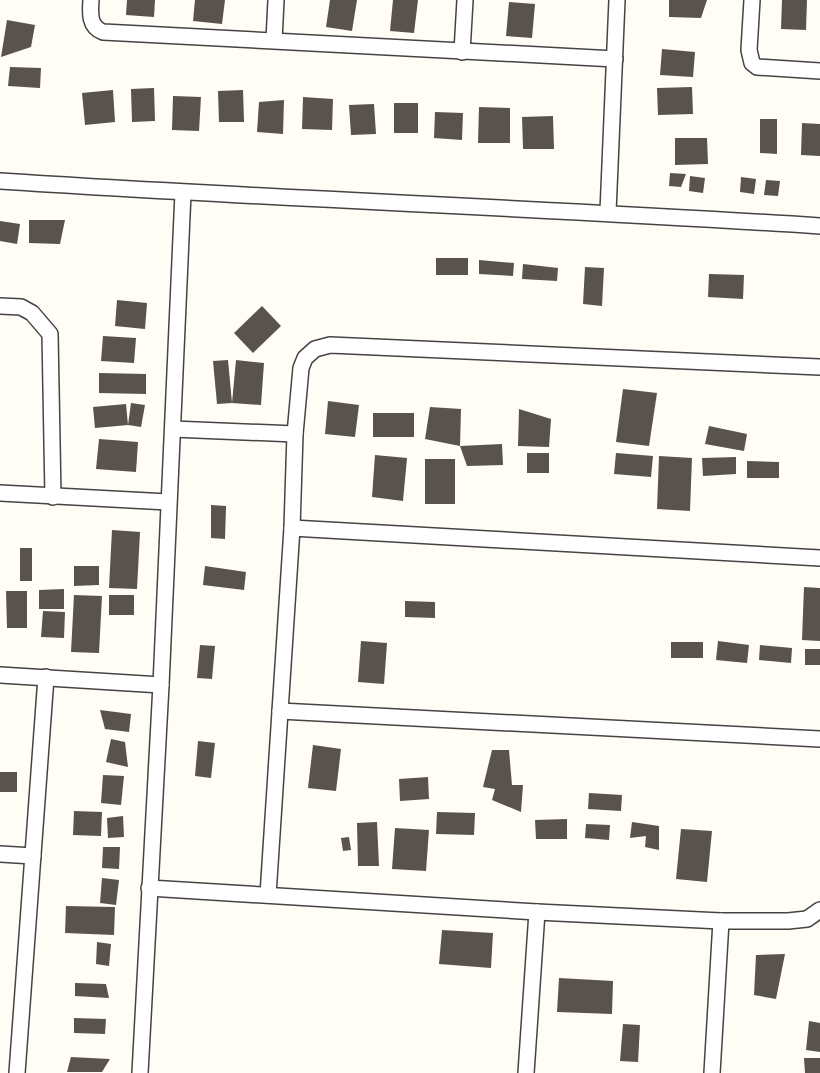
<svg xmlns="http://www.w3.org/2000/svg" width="820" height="1073" viewBox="0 0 820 1073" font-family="'Zilla Slab',serif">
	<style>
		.building { fill: #5a524d }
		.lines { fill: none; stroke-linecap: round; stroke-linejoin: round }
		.street-casing { stroke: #444; stroke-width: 18 }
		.street { stroke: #fff; stroke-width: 15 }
	</style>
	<rect width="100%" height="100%" fill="#fffdf5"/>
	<g class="building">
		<polygon points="127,0 155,0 154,17 126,15"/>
		<polygon points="195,0 225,0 222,24 193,21"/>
		<polygon points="330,0 357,0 352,31 326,27"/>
		<polygon points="393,0 418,0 414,33 390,31"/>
		<polygon points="669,0 707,0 701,18 669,17"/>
		<polygon points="782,0 807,0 806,30 781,29"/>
		<polygon points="509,2 535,4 532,38 506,36"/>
		<polygon points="7,20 35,25 31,47 1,57"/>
		<polygon points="662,49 695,52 693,77 660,75"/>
		<polygon points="10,67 41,68 40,88 8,86"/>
		<polygon points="692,87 693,114 658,115 657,88"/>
		<polygon points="154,88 155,121 132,122 131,89"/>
		<polygon points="113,90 115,122 85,125 82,93"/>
		<polygon points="243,90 244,122 219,122 218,91"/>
		<polygon points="173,96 201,97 199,131 172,130"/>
		<polygon points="303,97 333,99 332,130 302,129"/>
		<polygon points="284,100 283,134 257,132 259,102"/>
		<rect x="394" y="103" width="24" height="30"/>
		<polygon points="374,104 376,134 351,135 349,105"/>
		<polygon points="479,107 510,108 510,143 478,143"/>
		<polygon points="435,112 463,113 462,140 434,138"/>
		<polygon points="553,116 554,149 523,149 522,117"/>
		<polygon points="760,119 777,119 777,154 760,153"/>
		<polygon points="802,123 820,124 820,156 801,155"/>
		<polygon points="675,138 707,138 708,164 675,165"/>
		<polygon points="670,173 686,174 681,187 669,186"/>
		<polygon points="690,176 705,178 703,193 689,191"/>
		<polygon points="741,177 756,179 754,194 740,192"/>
		<polygon points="766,180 780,181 778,196 764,195"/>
		<polygon points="29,220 65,220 60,244 29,243"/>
		<polygon points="0,221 20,224 17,244 0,241"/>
		<rect x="436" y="258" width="32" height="17"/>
		<polygon points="479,260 514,263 513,276 479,274"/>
		<polygon points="523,264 558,268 557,281 522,279"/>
		<polygon points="585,267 604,268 602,306 583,304"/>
		<polygon points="709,274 744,275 743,299 708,297"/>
		<polygon points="117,300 147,303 145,329 115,326"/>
		<polygon points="262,306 281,326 253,353 234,333"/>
		<polygon points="103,336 136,338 134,363 101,361"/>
		<polygon points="228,360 232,403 217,404 213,361"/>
		<polygon points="236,360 264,363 261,405 232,403"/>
		<polygon points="99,373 146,374 146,394 99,393"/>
		<polygon points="623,389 657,393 649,446 616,442"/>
		<polygon points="328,401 359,405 355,437 325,434"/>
		<polygon points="131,403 145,405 141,427 128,425"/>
		<polygon points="126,404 128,425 95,428 93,407"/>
		<polygon points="430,407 461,409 460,446 425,439"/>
		<polygon points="519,409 551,419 549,447 518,446"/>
		<rect x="373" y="413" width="41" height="24"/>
		<polygon points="709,426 747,434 744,451 705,444"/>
		<polygon points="99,439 138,442 136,472 96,469"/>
		<polygon points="502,444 503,465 467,466 460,446"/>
		<rect x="527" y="453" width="22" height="20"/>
		<polygon points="616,453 653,456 651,477 614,474"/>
		<polygon points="375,455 407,458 403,501 372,497"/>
		<polygon points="659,456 692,458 690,511 657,509"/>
		<polygon points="736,457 736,474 703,476 702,458"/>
		<rect x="425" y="459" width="30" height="45"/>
		<polygon points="747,461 779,462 779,478 747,478"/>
		<polygon points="211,505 226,506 225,539 211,538"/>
		<polygon points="112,530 140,532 137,589 109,588"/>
		<rect x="20" y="548" width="12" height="33"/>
		<polygon points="74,566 99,566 99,585 74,586"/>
		<polygon points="205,566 246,572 244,590 203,585"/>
		<polygon points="804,587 820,588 820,641 802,640"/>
		<polygon points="64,589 64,609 39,609 39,590"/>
		<polygon points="6,591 27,591 27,628 7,628"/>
		<polygon points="74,595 102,596 99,653 71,652"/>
		<rect x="109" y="595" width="25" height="20"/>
		<polygon points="405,601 435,602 435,618 405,617"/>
		<polygon points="43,611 65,612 64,638 41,637"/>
		<polygon points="361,641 387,643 384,684 358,682"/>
		<polygon points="718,641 749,645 747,663 716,660"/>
		<rect x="671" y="642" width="32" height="16"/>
		<polygon points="200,645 215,646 212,679 197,678"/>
		<polygon points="760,645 792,648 791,663 759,660"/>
		<rect x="805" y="649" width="15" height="16"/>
		<polygon points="100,710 131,714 129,732 105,729"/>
		<polygon points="111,739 125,742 128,767 106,762"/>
		<polygon points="198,741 215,743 211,778 195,776"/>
		<polygon points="313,745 341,749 336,791 308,788"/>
		<polygon points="492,750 509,750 512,785 523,785 521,812 492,800 495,789 483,787"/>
		<rect x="0" y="772" width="17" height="20"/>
		<polygon points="103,775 124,776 121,805 101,803"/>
		<polygon points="428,777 429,799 400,801 399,779"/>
		<polygon points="589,793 622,795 621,811 588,809"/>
		<polygon points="74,811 102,812 101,836 73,835"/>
		<polygon points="437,812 475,813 474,835 436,834"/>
		<polygon points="123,816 124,837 108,838 107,818"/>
		<polygon points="567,819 567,839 536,839 535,820"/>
		<polygon points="377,822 379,866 358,866 357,823"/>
		<polygon points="632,822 659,826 659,850 645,847 646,836 630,838"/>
		<polygon points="586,824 610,825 609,840 585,838"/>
		<polygon points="395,828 429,830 426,871 392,869"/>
		<polygon points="681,829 712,831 707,882 676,879"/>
		<polygon points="349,837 351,850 343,851 341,838"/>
		<polygon points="103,847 120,847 119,869 102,868"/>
		<polygon points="102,878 119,880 116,905 100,903"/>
		<polygon points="66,906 115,907 114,935 65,933"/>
		<polygon points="442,930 493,933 491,968 439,964"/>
		<polygon points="97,942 111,944 109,966 96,964"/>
		<polygon points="785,954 776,999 754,995 756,955"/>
		<polygon points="559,978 613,981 612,1014 557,1012"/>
		<polygon points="75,983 106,984 109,998 75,996"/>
		<polygon points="74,1018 106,1019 105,1034 74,1033"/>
		<polygon points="809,1021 820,1023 820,1052 806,1050"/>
		<polygon points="623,1024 640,1025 638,1062 620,1061"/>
		<polygon points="71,1057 110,1059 102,1072 67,1072"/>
		<polygon points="804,1058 820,1058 820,1073 805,1073"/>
	</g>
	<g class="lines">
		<g class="street-casing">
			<g id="street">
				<path d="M91,0C90,13 89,27 103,32L615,59"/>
				<polyline points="752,0 749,50 752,63 757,67 820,71"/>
				<polyline points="274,40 276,0"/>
				<polyline points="462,52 465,0"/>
				<path d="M0,181C273,199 547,208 820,226"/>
				<polyline points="608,212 617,0"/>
				<polyline points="0,306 21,307 32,313 50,334 53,497"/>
				<polyline points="173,429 295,434"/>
				<polyline points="0,493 168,502"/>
				<polyline points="292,528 820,558"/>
				<polyline points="0,675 161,685"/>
				<polyline points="280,711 820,739"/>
				<polyline points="0,854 33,856"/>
				<polyline points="149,888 537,912 721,921 788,921 807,919 820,910"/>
				<polyline points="268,895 292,528 295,434 301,368 305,358 315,349 330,345 820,367"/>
				<polyline points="17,1073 46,677"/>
				<polyline points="140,1073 161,685 183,193"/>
				<polyline points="526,1073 537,912"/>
				<polyline points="712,1073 721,921"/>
			</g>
		</g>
		<use href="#street" class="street"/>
	</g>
</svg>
